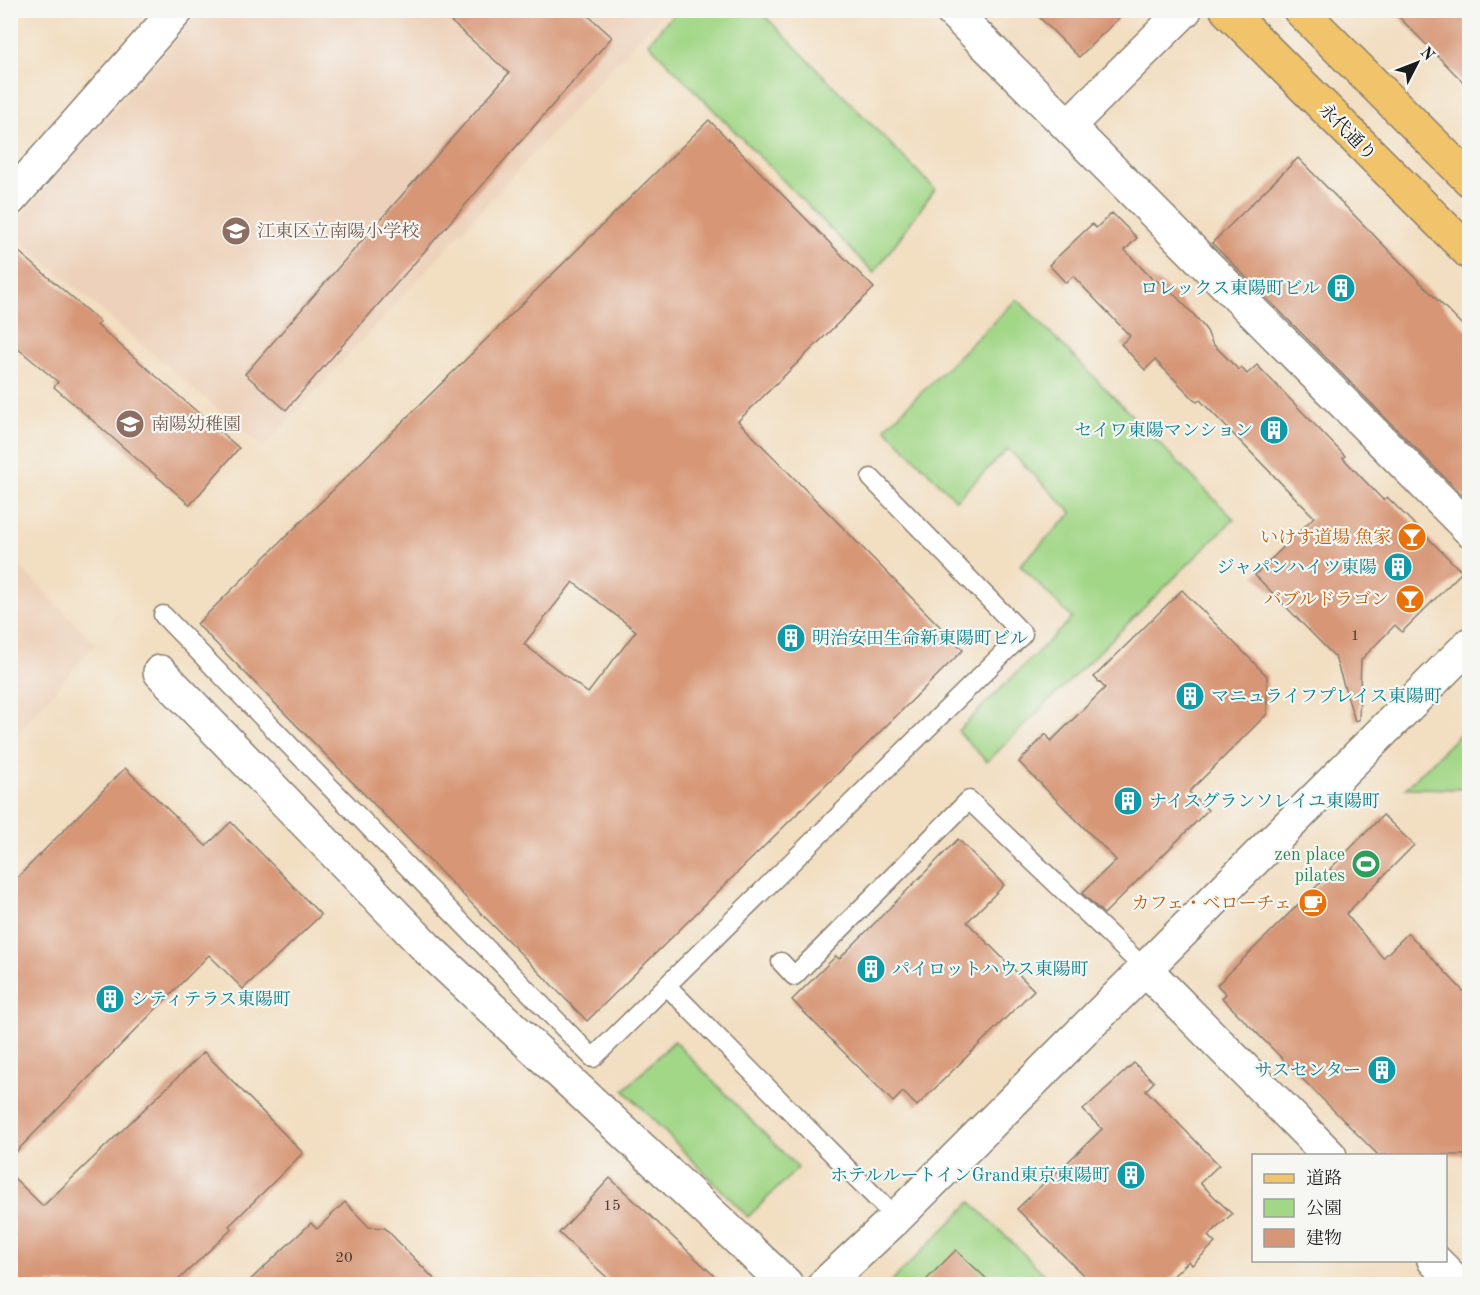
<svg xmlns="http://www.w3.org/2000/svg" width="1480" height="1295" viewBox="0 0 1480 1295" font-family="'Old Standard TT','Noto Serif JP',serif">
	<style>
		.built { fill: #edd1ba }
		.green { fill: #a3d788; stroke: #607a52; stroke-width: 1.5 }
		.building { fill: #d79676; fill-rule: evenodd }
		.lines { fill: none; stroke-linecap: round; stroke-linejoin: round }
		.service-casing { stroke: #877d6e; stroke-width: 21 }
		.minor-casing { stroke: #877d6e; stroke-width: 36 }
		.tertiary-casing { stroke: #877d6e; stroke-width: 36 }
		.primary-casing { stroke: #877d6e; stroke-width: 36 }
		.service { stroke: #fff; stroke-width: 18 }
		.minor { stroke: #fff; stroke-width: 33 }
		.tertiary { stroke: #fff; stroke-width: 33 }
		.primary { stroke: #f1c36a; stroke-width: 33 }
		.labels { text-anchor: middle; stroke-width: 4.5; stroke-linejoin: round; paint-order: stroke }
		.number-label { font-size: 15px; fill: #4b3a32 }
		.street-label { font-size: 18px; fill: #1c1c1c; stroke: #f6f6f2 }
		.education-label { font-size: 18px; fill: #785e54; stroke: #f6f6f2; text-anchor: start }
		.culture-label { font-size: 18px; fill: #0d838f; stroke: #f6f6f2; text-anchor: end }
		.food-label { font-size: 18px; fill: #c56008; stroke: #f6f6f2; text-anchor: end }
		.leisure-label { font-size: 18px; fill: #27864d; stroke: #f6f6f2; text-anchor: end }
	</style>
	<rect width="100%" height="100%" fill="#f6f6f2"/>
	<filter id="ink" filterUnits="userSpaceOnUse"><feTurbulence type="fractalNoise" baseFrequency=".0167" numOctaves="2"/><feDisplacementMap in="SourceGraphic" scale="12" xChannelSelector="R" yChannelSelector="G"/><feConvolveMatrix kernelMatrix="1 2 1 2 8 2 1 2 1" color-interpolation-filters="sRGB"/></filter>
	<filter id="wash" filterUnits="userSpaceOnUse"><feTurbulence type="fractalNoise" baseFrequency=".008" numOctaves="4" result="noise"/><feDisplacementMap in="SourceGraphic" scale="24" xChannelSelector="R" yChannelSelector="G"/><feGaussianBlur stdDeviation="1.35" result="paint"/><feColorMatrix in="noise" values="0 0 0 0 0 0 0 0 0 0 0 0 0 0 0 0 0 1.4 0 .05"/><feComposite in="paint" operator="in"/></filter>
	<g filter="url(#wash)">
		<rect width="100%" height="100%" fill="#f2dec1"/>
		<g class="built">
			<polygon points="201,11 664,11 263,448 11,233 11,228"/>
			<polygon points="11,558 96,644 11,740"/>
		</g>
		<g class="green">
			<polygon points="676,11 760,11 935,189 874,273 648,43"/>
			<polygon points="1017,299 1234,519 987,762 958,731 1072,618 1020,565 1072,513 1008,449 956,500 885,428"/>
			<polygon points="1469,725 1470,786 1467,789 1406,788"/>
			<polygon points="674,1041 798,1168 748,1217 624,1090"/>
			<polygon points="971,1202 1054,1284 889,1284"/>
		</g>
		<g id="blocks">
			<g class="building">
				<polygon points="438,10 582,10 612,37 286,410 245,374 509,73"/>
				<polygon points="1032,10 1127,10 1079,57"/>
				<polygon points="1392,10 1470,10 1470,89"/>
				<path d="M709,120L874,288L738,421L963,650L587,1021L197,624ZM573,582L636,631L588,693L524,644Z"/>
				<polygon points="1298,158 1470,333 1470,503 1212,243"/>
				<polygon points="1112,213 1137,238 1125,250 1153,280 1159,282 1172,292 1195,316 1207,331 1212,343 1239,370 1241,367 1247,374 1257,365 1345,456 1343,458 1383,500 1387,497 1462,572 1402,632 1395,625 1361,660 1359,720 1355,721 1335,657 1255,575 1314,517 1200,400 1197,402 1155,360 1145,370 1121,344 1130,336 1073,276 1066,283 1049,265 1092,224 1096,228"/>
				<polygon points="10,244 100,322 97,325 239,448 190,505 54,387 58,382 10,342"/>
				<polygon points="1182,590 1267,676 1267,714 1189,792 1208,810 1104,914 1082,893 1116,860 1019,762 1046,734 1051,741 1105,688 1094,677"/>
				<polygon points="125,768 206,846 231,822 321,915 243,989 209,955 10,1158 10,885"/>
				<polygon points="1383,815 1414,845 1346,914 1383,958 1408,933 1470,998 1470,1155 1378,1155 1222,998 1226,994 1217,985 1332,871 1330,869"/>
				<polygon points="958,839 1004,885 967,922 1034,990 917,1106 903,1092 893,1102 792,1000 836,956 839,959"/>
				<polygon points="204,1052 303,1153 229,1226 232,1229 174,1284 10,1284 10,1174 43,1206"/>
				<polygon points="1134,1063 1154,1082 1146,1090 1219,1165 1200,1183 1232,1214 1208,1236 1215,1243 1192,1265 1189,1261 1165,1284 1092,1284 1017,1209 1046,1181 1047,1182 1102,1129 1083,1110"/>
				<polygon points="610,1178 723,1284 614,1284 559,1233"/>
				<polygon points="345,1202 369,1227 385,1228 439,1284 246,1284 311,1223 317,1229"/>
				<polygon points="956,1250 992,1284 922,1284"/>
			</g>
		</g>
	</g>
	<g filter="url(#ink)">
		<use href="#blocks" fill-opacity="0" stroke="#877d6e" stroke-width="1.5"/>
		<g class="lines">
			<g class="service-casing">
				<g id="service">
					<polyline points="163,615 593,1058 1023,634 871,478"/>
					<polyline points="781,962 794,976 969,800 1145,969"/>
					<polyline points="667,986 896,1218"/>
				</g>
			</g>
			<g class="minor-casing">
				<g id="minor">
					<polyline points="951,10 1068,126 1470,530"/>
					<polyline points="1068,126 1185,10"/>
					<polyline points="10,199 177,10"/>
					<polyline points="160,672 427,948 786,1284"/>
					<polyline points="1145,969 1330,1156"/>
					<polyline points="1434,1260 1458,1284"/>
				</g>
			</g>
			<g class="tertiary-casing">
				<polyline id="tertiary" points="825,1284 896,1218 1470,644"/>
			</g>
			<g class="primary-casing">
				<g id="primary">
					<polyline points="1227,10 1470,253"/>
					<polyline points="1300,10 1470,180"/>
				</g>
			</g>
			<use href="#service" class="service"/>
			<use href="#minor" class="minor"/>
			<use href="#tertiary" class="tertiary"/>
			<use href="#primary" class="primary"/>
		</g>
	</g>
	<defs>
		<g id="school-disc" transform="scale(1.5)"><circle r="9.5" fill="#8d6e63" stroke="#f6f6f2"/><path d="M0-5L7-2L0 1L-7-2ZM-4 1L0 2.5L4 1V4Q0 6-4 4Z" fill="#fff"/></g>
		<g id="building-disc" transform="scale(1.5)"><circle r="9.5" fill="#0f9aa8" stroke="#f6f6f2"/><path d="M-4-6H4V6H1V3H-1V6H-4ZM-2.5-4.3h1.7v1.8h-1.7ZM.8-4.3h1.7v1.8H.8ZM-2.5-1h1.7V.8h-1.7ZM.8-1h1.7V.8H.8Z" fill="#fff"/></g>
		<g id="bar-disc" transform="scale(1.5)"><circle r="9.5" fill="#e8710a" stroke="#f6f6f2"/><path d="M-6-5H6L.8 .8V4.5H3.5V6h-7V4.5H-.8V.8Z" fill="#fff"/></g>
		<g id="stadium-disc" transform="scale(1.5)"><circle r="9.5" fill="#2e9e5b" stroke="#f6f6f2"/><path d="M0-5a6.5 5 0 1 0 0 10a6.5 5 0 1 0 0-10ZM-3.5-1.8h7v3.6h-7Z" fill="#fff"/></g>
		<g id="cafe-disc" transform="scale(1.5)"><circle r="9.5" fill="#e8710a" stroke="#f6f6f2"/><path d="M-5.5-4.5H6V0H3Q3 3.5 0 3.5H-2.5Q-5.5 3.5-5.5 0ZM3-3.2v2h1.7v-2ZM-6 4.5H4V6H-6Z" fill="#fff"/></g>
	</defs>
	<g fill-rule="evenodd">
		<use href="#school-disc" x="236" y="231"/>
		<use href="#building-disc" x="1341" y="288"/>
		<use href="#school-disc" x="130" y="424"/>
		<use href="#building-disc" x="1274" y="430"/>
		<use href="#bar-disc" x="1412" y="537"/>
		<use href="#building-disc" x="1398" y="567"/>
		<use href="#bar-disc" x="1410" y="599"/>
		<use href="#building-disc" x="791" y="638"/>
		<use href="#building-disc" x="1190" y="696"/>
		<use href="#building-disc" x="1128" y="801"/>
		<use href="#stadium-disc" x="1366" y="864"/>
		<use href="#cafe-disc" x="1313" y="903"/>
		<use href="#building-disc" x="871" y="969"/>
		<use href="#building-disc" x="110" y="999"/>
		<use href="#building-disc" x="1382" y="1070"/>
		<use href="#building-disc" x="1131" y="1175"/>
	</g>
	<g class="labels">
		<g class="number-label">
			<text x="1355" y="640">1</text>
			<text x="612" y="1210">15</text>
			<text x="344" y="1262">20</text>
		</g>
		<g class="street-label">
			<text transform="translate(1348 132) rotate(45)" y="6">永代通り</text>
		</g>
		<g class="education-label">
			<text x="257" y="237">江東区立南陽小学校</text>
			<text x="151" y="430">南陽幼稚園</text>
		</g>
		<g class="culture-label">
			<text x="1320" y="294">ロレックス東陽町ビル</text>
			<text x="1253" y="436">セイワ東陽マンション</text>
			<text x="1377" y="573">ジャパンハイツ東陽</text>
			<text x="812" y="644" text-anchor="start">明治安田生命新東陽町ビル</text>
			<text x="1211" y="702" text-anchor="start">マニュライフプレイス東陽町</text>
			<text x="1149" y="807" text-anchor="start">ナイスグランソレイユ東陽町</text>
			<text x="892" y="975" text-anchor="start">パイロットハウス東陽町</text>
			<text x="131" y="1005" text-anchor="start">シティテラス東陽町</text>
			<text x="1361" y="1076">サスセンター</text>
			<text x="1110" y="1181">ホテルルートインGrand東京東陽町</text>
		</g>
		<g class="food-label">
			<text x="1391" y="543">いけす道場 魚家</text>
			<text x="1389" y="605">バブルドラゴン</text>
			<text x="1292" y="909">カフェ・ベローチェ</text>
		</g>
		<g class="leisure-label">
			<text x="1345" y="860">zen place<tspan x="1345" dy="21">pilates</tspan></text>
		</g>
	</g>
	<rect width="1480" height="1295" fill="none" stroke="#f6f6f2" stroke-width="36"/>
	<rect x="1252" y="1154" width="195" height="108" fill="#f6f6f2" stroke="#9f9f9c" stroke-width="1.5"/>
	<rect x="1264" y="1174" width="30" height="9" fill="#f1c36a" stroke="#9f9f9c" stroke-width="1.5"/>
	<text x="1306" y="1184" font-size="18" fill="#1c1c1c">道路</text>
	<rect x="1264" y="1199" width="30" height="18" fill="#a3d788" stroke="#9f9f9c" stroke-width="1.5"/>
	<text x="1306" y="1214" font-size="18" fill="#1c1c1c">公園</text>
	<rect x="1264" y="1229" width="30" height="18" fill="#d79676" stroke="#9f9f9c" stroke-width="1.5"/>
	<text x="1306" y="1244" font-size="18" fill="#1c1c1c">建物</text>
	<g transform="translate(1417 63) rotate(48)" stroke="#f6f6f2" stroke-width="4.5" paint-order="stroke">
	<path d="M0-4.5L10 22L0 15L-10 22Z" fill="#1c1c1c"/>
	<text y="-9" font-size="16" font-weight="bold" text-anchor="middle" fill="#1c1c1c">N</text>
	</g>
</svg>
